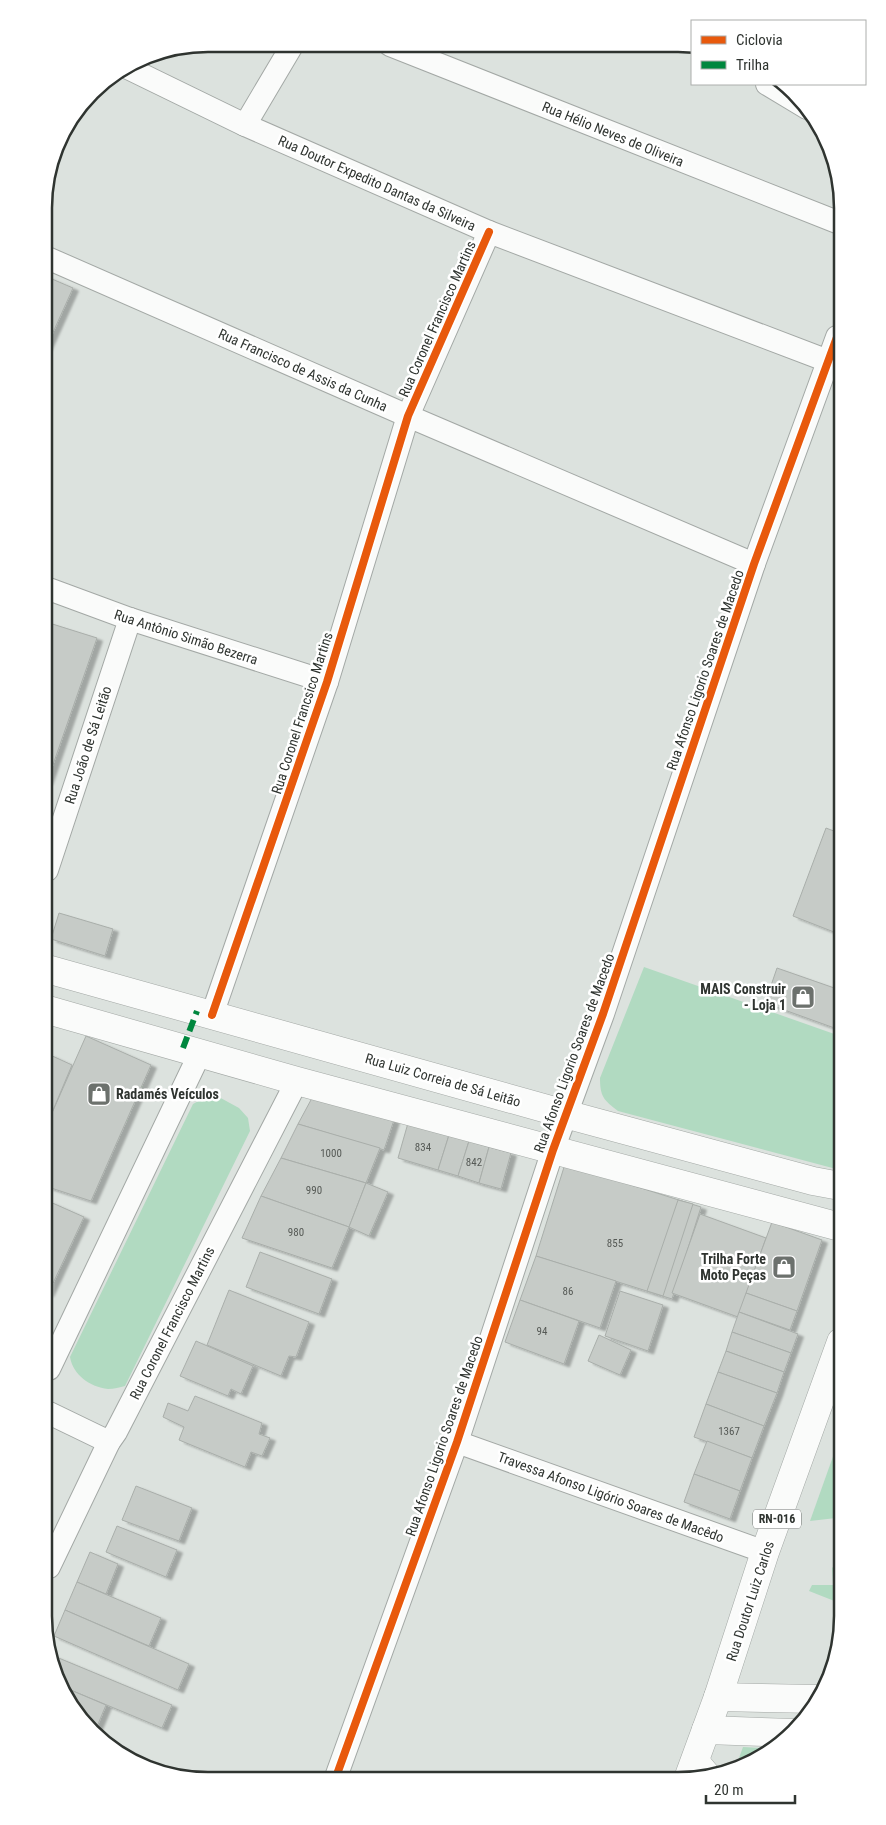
<svg xmlns="http://www.w3.org/2000/svg" width="886" height="1825" viewBox="0 0 886 1825" font-family="'Roboto Condensed',sans-serif">
	<style>
		.green { fill: #b1dac1 }
		.building { fill: #c6cbc7; stroke: #a9aeaa; filter: url(#shadow) }
		.lines { fill: none; stroke-linecap: round; stroke-linejoin: round }
		.lane-casing { stroke: #a3a8a5; stroke-width: 12 }
		.street-casing { stroke: #a3a8a5; stroke-width: 24 }
		.secondary-casing { stroke: #a3a8a5; stroke-width: 29 }
		.primary-casing { stroke: #a3a8a5; stroke-width: 29 }
		.lane { stroke: #fafbfa; stroke-width: 11 }
		.street { stroke: #fafbfa; stroke-width: 22 }
		.secondary { stroke: #fafbfa; stroke-width: 28 }
		.primary { stroke: #fafbfa; stroke-width: 28 }
		.quiet { stroke: #00873e; stroke-width: 6; stroke-dasharray: 12 6; stroke-linecap: butt }
		.cycleway-casing { stroke: #fff; stroke-width: 11 }
		.cycleway { stroke: #e8590c; stroke-width: 8 }
		.labels { text-anchor: middle; stroke-width: 5; stroke-linejoin: round; paint-order: stroke }
		.number-label { font-size: 11px; fill: #565a56 }
		.shield { fill: #fff; stroke: #6d716e; stroke-width: 1 }
		.shield-label { font-size: 12px; font-weight: bold; fill: #2f3430 }
		.street-label { font-size: 14px; fill: #2f3430; stroke: #fff }
		.poi-label { font-size: 14px; font-weight: bold; fill: #2f3430; stroke: #fff; text-anchor: end }
		.rim { fill: none; stroke: #2f3430; stroke-width: 2.5 }
	</style>
	<defs>
		<filter id="shadow"><feDropShadow dx="5.5" dy="3" stdDeviation="1" flood-color="#0004"/></filter>
	</defs>
	<rect width="100%" height="100%" fill="#dce2de"/>
	<g class="green">
		<path d="M644,967L840,1036V1170L618,1111C604,1100 600,1097 600,1078Z"/>
		<path d="M217,1096L239,1108L248,1118L250,1131L125,1386C120,1387 114,1389 108,1389C90,1387 73,1375 70,1357L193,1104L206,1097Z"/>
		<polygon points="841,1434 841,1515 836,1518 810,1521"/>
		<polygon points="842,1557 842,1604 809,1591 812,1585 833,1585 832,1568"/>
		<polygon points="743,1747 774,1749 769,1754 744,1765 739,1758"/>
	</g>
	<g class="building">
		<polygon points="45,276 73,288 46,348"/>
		<polygon points="46,622 97,638 47,782"/>
		<polygon points="826,828 839,833 839,934 793,916"/>
		<polygon points="59,913 113,929 105,956 51,939"/>
		<polygon points="777,968 840,990 840,1030 765,1003"/>
		<polygon points="86,1036 151,1065 91,1201 48,1187 48,1122"/>
		<polygon points="48,1054 72,1065 48,1122"/>
		<polygon points="312,1098 394,1120 384,1150 298,1124"/>
		<polygon points="408,1123 449,1135 438,1170 398,1158"/>
		<polygon points="298,1124 380,1148 366,1183 281,1158"/>
		<polygon points="449,1135 469,1141 458,1176 438,1170"/>
		<polygon points="469,1141 489,1147 479,1183 458,1176"/>
		<polygon points="489,1147 511,1153 501,1189 479,1183"/>
		<polygon points="281,1158 366,1183 349,1227 261,1196"/>
		<polygon points="565,1164 701,1207 672,1299 536,1256"/>
		<polygon points="366,1183 388,1192 369,1236 349,1227"/>
		<polygon points="261,1196 349,1227 332,1268 242,1238"/>
		<polygon points="678,1200 693,1204 663,1296 647,1291"/>
		<polygon points="48,1201 84,1217 48,1294"/>
		<polygon points="700,1214 766,1238 738,1317 672,1293"/>
		<polygon points="772,1222 822,1240 797,1311 746,1293"/>
		<polygon points="260,1252 332,1279 319,1314 246,1287"/>
		<polygon points="536,1256 616,1281 600,1328 520,1300"/>
		<polygon points="229,1290 309,1322 296,1357 289,1356 281,1376 207,1345"/>
		<polygon points="620,1291 663,1305 648,1351 605,1336"/>
		<polygon points="746,1293 797,1311 790,1330 739,1312"/>
		<polygon points="520,1300 579,1321 564,1364 505,1342"/>
		<polygon points="739,1312 798,1334 791,1353 732,1332"/>
		<polygon points="732,1332 791,1353 784,1372 726,1351"/>
		<polygon points="599,1335 631,1350 620,1375 588,1361"/>
		<polygon points="196,1341 253,1366 241,1394 231,1389 228,1396 180,1376"/>
		<polygon points="726,1351 784,1372 777,1393 718,1372"/>
		<polygon points="718,1372 777,1393 764,1426 706,1404"/>
		<polygon points="195,1396 262,1423 259,1434 270,1438 262,1456 251,1452 245,1467 179,1440 184,1427 163,1417 168,1403 188,1411"/>
		<polygon points="706,1404 764,1426 752,1458 694,1437"/>
		<polygon points="707,1441 752,1458 740,1491 694,1474"/>
		<polygon points="694,1474 740,1491 730,1519 684,1502"/>
		<polygon points="136,1486 192,1508 179,1541 122,1520"/>
		<polygon points="117,1526 177,1550 166,1577 106,1552"/>
		<polygon points="90,1552 118,1564 106,1594 77,1582"/>
		<polygon points="77,1582 161,1618 149,1646 65,1610"/>
		<polygon points="65,1610 189,1664 178,1690 54,1636"/>
		<polygon points="49,1654 172,1705 162,1728 61,1686 49,1659"/>
		<polygon points="61,1686 106,1705 96,1729 87,1725 66,1699"/>
		<polygon points="87,1725 96,1729 94,1733"/>
	</g>
	<g class="lines">
		<g class="lane-casing">
			<polyline id="lane" points="698,1752 718,1776"/>
		</g>
		<g class="street-casing">
			<g id="street">
				<polyline points="390,45 837,222"/>
				<polyline points="128,68 245,125 489,232 828,361"/>
				<polyline points="767,84 807,108"/>
				<polyline points="245,125 293,44"/>
				<polyline points="45,257 408,416 754,564"/>
				<polyline points="46,588 130,619 327,682"/>
				<polyline points="47,870 130,619"/>
				<polyline points="212,1015 327,682 408,416 489,232"/>
				<polyline points="49,1369 200,1053"/>
				<polyline points="49,1413 109,1442"/>
				<polyline points="457,1442 765,1552"/>
				<polyline points="49,1567 109,1442 116,1432 297,1081"/>
				<polyline points="336,1777 457,1442 553,1150 603,1014 754,564 837,337"/>
			</g>
		</g>
		<g class="secondary-casing">
			<g id="secondary">
				<polyline points="47,969 565,1114 813,1181 840,1186"/>
				<polyline points="48,1010 297,1081 840,1227"/>
				<polyline points="718,1697 817,1699"/>
				<polyline points="706,1730 793,1733"/>
			</g>
		</g>
		<g class="primary-casing">
			<polyline id="primary" points="689,1776 718,1697 765,1552 841,1342"/>
		</g>
		<use href="#lane" class="lane"/>
		<use href="#street" class="street"/>
		<use href="#secondary" class="secondary"/>
		<use href="#primary" class="primary"/>
		<polyline class="quiet" points="183,1048 197,1011"/>
		<g class="cycleway-casing">
			<g id="cycleway">
				<polyline points="212,1015 327,682 408,416 489,232"/>
				<polyline points="336,1777 457,1442 553,1150 603,1014 754,564 837,337"/>
			</g>
		</g>
		<use href="#cycleway" class="cycleway"/>
	</g>
	<defs>
		<g id="shop-square" transform="scale(1.25)"><rect x="-9" y="-9" width="18" height="18" rx="4" fill="#6c716d" stroke="#fff"/><path d="M-5-2.5h2.3a2.7 3.5 0 0 1 5.4 0H5L5.5 6h-11ZM-1.5-2.5h3a1.5 2.3 0 0 0-3 0Z" fill="#fff"/></g>
	</defs>
	<g fill-rule="evenodd">
		<use href="#shop-square" x="803" y="997"/>
		<use href="#shop-square" x="99" y="1094"/>
		<use href="#shop-square" x="784" y="1267"/>
	</g>
	<g class="labels">
		<g class="number-label">
			<text x="423" y="1151">834</text>
			<text x="331" y="1157">1000</text>
			<text x="474" y="1166">842</text>
			<text x="314" y="1194">990</text>
			<text x="296" y="1236">980</text>
			<text x="615" y="1247">855</text>
			<text x="568" y="1295">86</text>
			<text x="542" y="1335">94</text>
			<text x="729" y="1435">1367</text>
		</g>
		<rect class="shield" x="753" y="1509.5" width="48" height="19" rx="4"/>
		<g class="shield-label">
			<text x="777" y="1523">RN-016</text>
		</g>
		<g class="street-label">
			<text transform="translate(613 134) rotate(22)" y="5">Rua Hélio Neves de Oliveira</text>
			<text transform="translate(377 183) rotate(24)" y="5">Rua Doutor Expedito Dantas da Silveira</text>
			<text transform="translate(437 319) rotate(-66)" y="5">Rua Coronel Francisco Martins</text>
			<text transform="translate(303 370) rotate(24)" y="5">Rua Francisco de Assis da Cunha</text>
			<text transform="translate(186 637) rotate(18)" y="5">Rua Antônio Simão Bezerra</text>
			<text transform="translate(705 670) rotate(-71)" y="5">Rua Afonso Ligorio Soares de Macedo</text>
			<text transform="translate(302 713) rotate(-72)" y="5">Rua Coronel Francsico Martins</text>
			<text transform="translate(88 745) rotate(-72)" y="5">Rua João de Sá Leitão</text>
			<text transform="translate(574 1053) rotate(-70)" y="5">Rua Afonso Ligorio Soares de Macedo</text>
			<text transform="translate(443 1080) rotate(16)" y="5">Rua Luiz Correia de Sá Leitão</text>
			<text transform="translate(172 1323) rotate(-63)" y="5">Rua Coronel Francisco Martins</text>
			<text transform="translate(444 1436) rotate(-71)" y="5">Rua Afonso Ligorio Soares de Macedo</text>
			<text transform="translate(611 1497) rotate(20)" y="5">Travessa Afonso Ligório Soares de Macêdo</text>
			<text transform="translate(750 1601) rotate(-72)" y="5">Rua Doutor Luiz Carlos</text>
		</g>
		<g class="poi-label">
			<text x="786" y="994">MAIS Construir<tspan x="786" dy="16">- Loja 1</tspan></text>
			<text x="116" y="1099" text-anchor="start">Radamés Veículos</text>
			<text x="766" y="1264">Trilha Forte<tspan x="766" dy="16">Moto Peças</tspan></text>
		</g>
	</g>
	<path d="M0 0H886V1825H0ZM208 52H678A156 156 0 0 1 834 208V1616A156 156 0 0 1 678 1772H208A156 156 0 0 1 52 1616V208A156 156 0 0 1 208 52Z" fill="#fff" fill-rule="evenodd"/>
	<path class="rim" d="M208 52H678A156 156 0 0 1 834 208V1616A156 156 0 0 1 678 1772H208A156 156 0 0 1 52 1616V208A156 156 0 0 1 208 52Z"/>
	<rect x="691" y="20" width="175" height="65" fill="#ffffff" stroke="#acaeac"/>
	<rect x="701" y="36" width="25" height="8" fill="#e8590c" stroke="#acaeac"/>
	<text x="736" y="45" font-size="15" fill="#2f3430">Ciclovia</text>
	<rect x="701" y="61" width="25" height="8" fill="#00873e" stroke="#acaeac"/>
	<text x="736" y="70" font-size="15" fill="#2f3430">Trilha</text>
	<path d="M706 1795v8h89v-8" fill="none" stroke="#2f3430" stroke-width="2.5"/>
	<text x="714" y="1795" font-size="15" fill="#2f3430" stroke="#ffffff" stroke-width="4" paint-order="stroke">20 m</text>
</svg>
